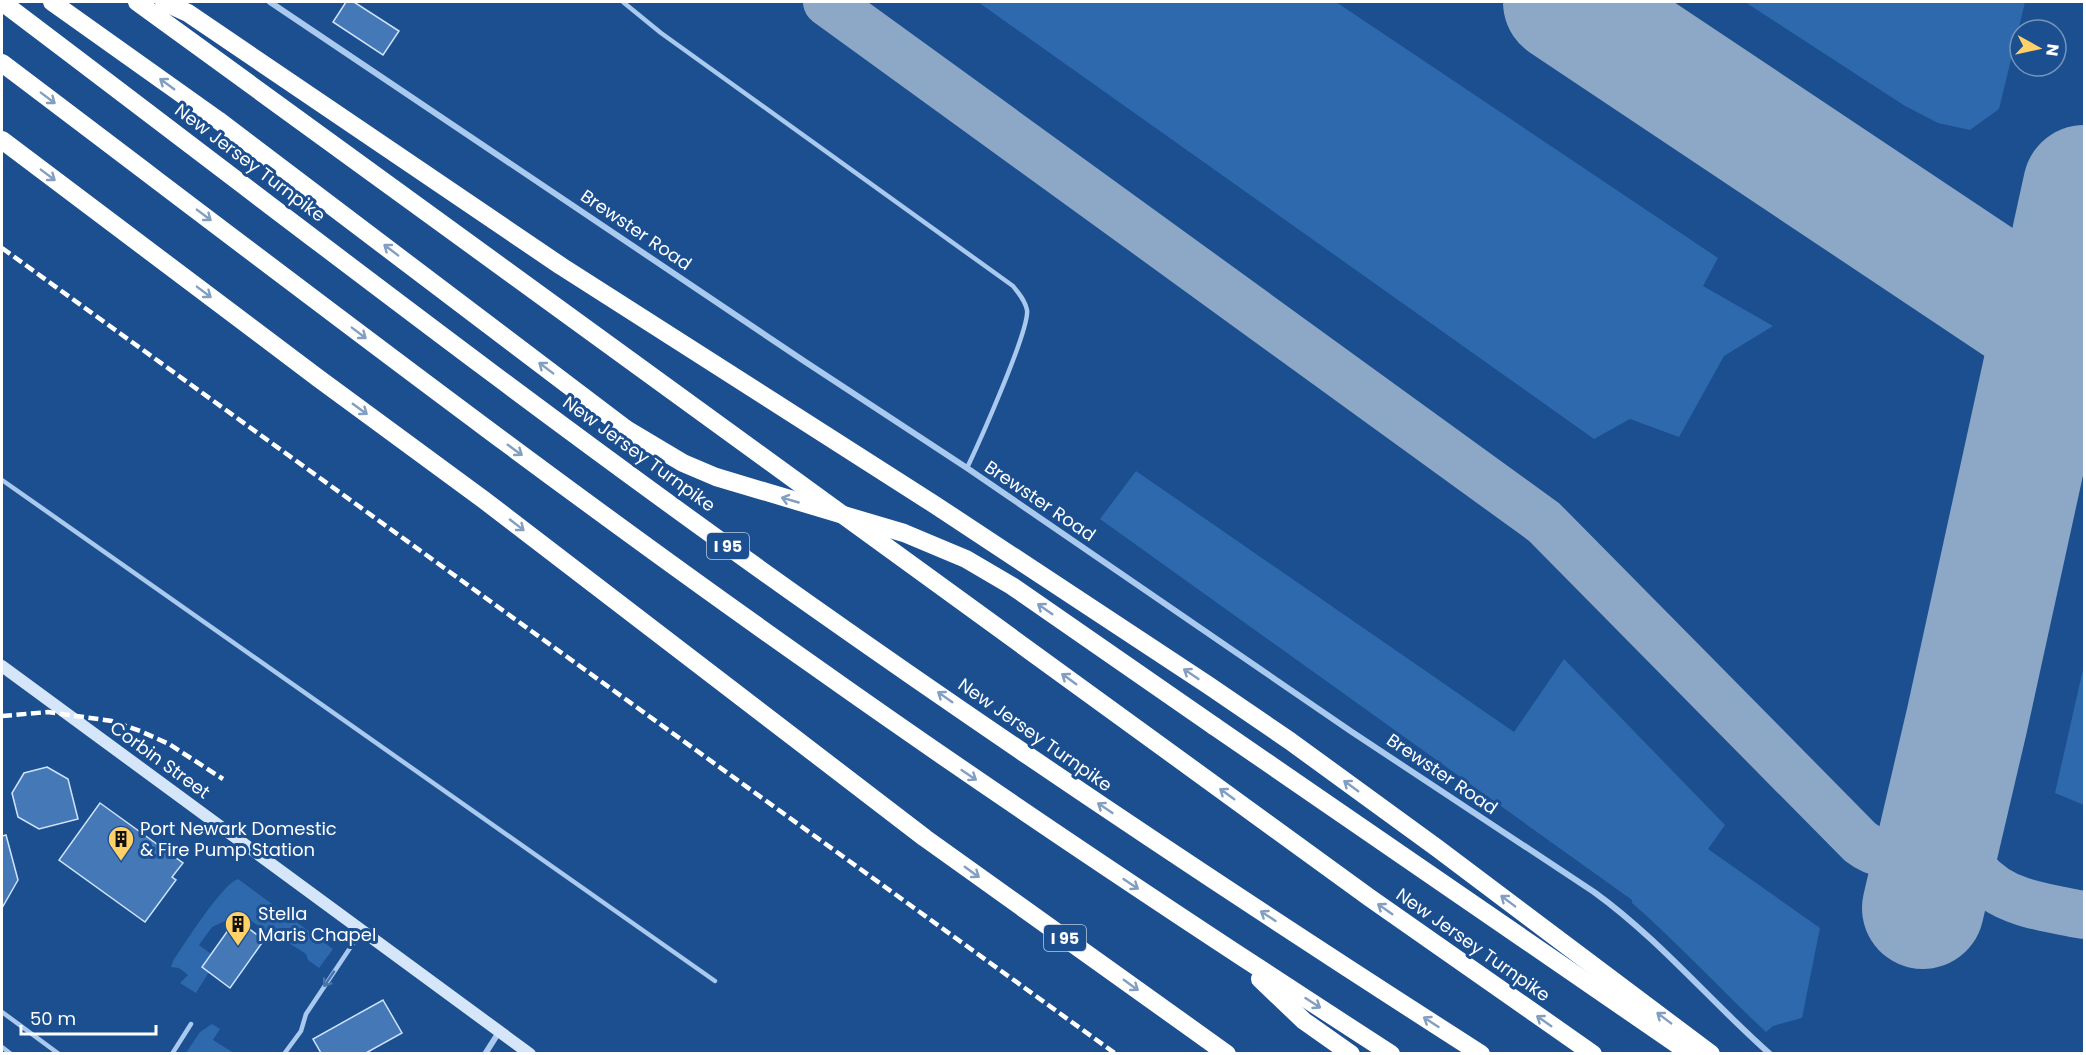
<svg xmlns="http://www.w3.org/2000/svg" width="2086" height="1055" viewBox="0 0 2086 1055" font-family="Poppins,sans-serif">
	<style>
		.green { fill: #2e69ad }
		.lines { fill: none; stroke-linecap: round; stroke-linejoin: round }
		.taxiway { stroke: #8da7c7; stroke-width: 48 }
		.runway { stroke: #8da7c7; stroke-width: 122 }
		.building { fill: #4478b7; stroke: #cfe3fa; stroke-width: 1.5 }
		.service { stroke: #a9c9ee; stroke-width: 4.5 }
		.minor { stroke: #a9c9ee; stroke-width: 6 }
		.secondary { stroke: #d6e6fa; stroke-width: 12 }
		.motorway { stroke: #fff; stroke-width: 18 }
		.rail { stroke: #fff; stroke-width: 4.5; stroke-dasharray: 10 4.5; stroke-linecap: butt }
		.motorway-bridge { stroke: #fff; stroke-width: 18 }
		.oneway { stroke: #829ec1 }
		.oneway2 { stroke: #4674ac }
		.labels { text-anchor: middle; stroke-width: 6; stroke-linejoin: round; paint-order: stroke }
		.shield { fill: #1b4f8f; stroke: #bbcadd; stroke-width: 1.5 }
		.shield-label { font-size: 16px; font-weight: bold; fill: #fff }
		.street-label { font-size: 18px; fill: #fff; stroke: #1b4f8f }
		.poi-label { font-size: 18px; fill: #fff; stroke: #1b4f8f; text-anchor: start }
	</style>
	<rect width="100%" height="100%" fill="#1b4f8f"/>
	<g class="green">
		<polygon points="978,2 1336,2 1718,258 1703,286 1773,326 1724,356 1679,437 1630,419 1594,439"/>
		<polygon points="1745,2 2025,2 1999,109 1970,130 1938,123 1905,106"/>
		<path d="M1136,471L1514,732L1564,659L1725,825L1708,849L1820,928L1802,1018L1773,1026L1766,1032C1721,990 1679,944 1632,903V900L1100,519Z"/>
		<polygon points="2084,665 2084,805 2055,793"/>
		<path d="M238,879L333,949L319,968L308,960L306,954L276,935L274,937L236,910L227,920L212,927L199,945L211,954L209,972L196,993L180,983L188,975L179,968L171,967L173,961C184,945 222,884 238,879Z"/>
		<polygon points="212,1024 220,1029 213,1040 234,1053 186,1053 200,1032"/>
	</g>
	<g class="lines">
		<g class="taxiway">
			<path d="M827,2L1544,522L1860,842C1878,856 1895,856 1917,854L1941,831"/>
			<polyline points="1616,37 1640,2"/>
			<path d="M1958,758C1956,777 1949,799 1952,818C1956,857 1983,889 2021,901C2041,908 2064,911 2084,915"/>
		</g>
		<g class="runway">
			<polyline points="1564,2 2084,349"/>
			<polyline points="1923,908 1967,720 2084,186"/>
		</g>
	</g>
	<g class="building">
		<polygon points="346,2 354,2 399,31 383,55 333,22"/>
		<polygon points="47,767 68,779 78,819 39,829 18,817 12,793 24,773"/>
		<polygon points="100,803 183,863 172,877 176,880 145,922 59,860"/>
		<polygon points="6,835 18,880 2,908 2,836"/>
		<polygon points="236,919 264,940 230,988 202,967"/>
		<polygon points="383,1000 402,1033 366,1053 321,1053 313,1039"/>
	</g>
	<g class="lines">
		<g class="service">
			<path d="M623,2L661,33L1013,286C1019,294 1025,300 1027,310C1030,329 978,445 967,468"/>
			<polyline points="2,480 715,981"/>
			<polyline points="2,1012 59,1054"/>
			<polyline points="2,1047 11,1054"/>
			<polyline points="172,1054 191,1024"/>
			<polyline points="284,1054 301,1031 306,1014 362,930"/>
		</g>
		<g class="minor">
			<path d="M270,2L804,361L967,468L1352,732L1594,892C1659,939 1710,1001 1770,1054"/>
			<polyline points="485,1054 499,1032"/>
		</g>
		<polyline class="secondary" points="2,666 530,1054"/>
		<g class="motorway">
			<path d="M2,2C268,203 533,409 806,602C1027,758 1253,908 1481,1054"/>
			<polyline points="52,2 218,120 626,429"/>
			<polyline points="137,2 1370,898 1593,1054"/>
			<polyline points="164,2 188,13 561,266 932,503 1208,685 1290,741 1437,848 1711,1054"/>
			<path d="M2,63C271,266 538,472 814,666C1003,800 1196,928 1391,1054"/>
			<polyline points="2,140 318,378 484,500 925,838 1227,1054"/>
			<polyline points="1214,726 1691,1054"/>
			<polyline points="1260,979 1304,1021 1351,1054"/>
		</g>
		<g class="rail">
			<polyline points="2,248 1116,1054"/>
			<polyline points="2,716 48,712 112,721 140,731 169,744 223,779"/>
		</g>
		<polyline class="motorway-bridge" points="626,429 683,463 716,477 904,533 966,559 1012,586 1214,726"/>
	</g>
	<defs><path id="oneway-shaft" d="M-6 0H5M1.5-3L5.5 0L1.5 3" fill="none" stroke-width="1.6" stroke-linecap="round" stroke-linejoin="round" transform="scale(1.5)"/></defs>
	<g class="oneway">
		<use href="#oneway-shaft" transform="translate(167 84) rotate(-144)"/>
		<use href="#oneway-shaft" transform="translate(48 98) rotate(37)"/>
		<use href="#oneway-shaft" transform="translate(48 175) rotate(37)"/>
		<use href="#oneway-shaft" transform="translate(204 215) rotate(37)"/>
		<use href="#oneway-shaft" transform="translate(391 250) rotate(-143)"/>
		<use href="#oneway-shaft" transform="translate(204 292) rotate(37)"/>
		<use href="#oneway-shaft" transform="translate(359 333) rotate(37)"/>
		<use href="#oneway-shaft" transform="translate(546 368) rotate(-143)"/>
		<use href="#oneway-shaft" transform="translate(360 409) rotate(36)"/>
		<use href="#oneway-shaft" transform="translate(515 450) rotate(36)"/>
		<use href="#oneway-shaft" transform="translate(790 500) rotate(-164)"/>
		<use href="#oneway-shaft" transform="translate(517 525) rotate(38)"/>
		<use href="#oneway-shaft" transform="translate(1045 609) rotate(-145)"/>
		<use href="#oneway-shaft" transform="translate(1191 674) rotate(-146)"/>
		<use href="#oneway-shaft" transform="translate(1069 679) rotate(-144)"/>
		<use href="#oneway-shaft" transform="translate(945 697) rotate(-145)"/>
		<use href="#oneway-shaft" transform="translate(969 775) rotate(34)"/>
		<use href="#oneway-shaft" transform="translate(1351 786) rotate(-144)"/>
		<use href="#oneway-shaft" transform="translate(1227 794) rotate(-144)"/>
		<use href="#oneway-shaft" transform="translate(1105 808) rotate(-146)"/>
		<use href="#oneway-shaft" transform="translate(972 872) rotate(36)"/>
		<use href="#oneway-shaft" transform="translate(1131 884) rotate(34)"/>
		<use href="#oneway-shaft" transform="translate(1508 901) rotate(-143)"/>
		<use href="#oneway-shaft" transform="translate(1385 909) rotate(-145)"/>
		<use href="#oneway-shaft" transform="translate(1268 916) rotate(-147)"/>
		<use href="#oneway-shaft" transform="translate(1131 985) rotate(36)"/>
		<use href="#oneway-shaft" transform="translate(1313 1003) rotate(33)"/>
		<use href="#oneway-shaft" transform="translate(1664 1018) rotate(-143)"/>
		<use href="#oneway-shaft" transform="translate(1544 1021) rotate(-145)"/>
		<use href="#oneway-shaft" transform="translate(1431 1022) rotate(-147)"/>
	</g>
	<use class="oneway2" href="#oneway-shaft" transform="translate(329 979) rotate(124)"/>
	<defs>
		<g id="building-pin" transform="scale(1.35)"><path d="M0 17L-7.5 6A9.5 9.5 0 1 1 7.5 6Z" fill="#ffd166" stroke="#1b4f8f"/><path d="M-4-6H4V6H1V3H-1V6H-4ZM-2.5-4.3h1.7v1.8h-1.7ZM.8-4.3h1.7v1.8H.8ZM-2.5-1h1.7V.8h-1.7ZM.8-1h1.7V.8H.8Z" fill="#111"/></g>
	</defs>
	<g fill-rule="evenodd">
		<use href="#building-pin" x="121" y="839"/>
		<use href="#building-pin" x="238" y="924"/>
	</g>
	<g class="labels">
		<g class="shield">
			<rect x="707" y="533" width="42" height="26" rx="4.5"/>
			<rect x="1044" y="925" width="42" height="26" rx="4.5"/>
		</g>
		<g class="shield-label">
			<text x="728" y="552">I 95</text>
			<text x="1065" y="944">I 95</text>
		</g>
		<g class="street-label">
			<text transform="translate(250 163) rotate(37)" y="6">New Jersey Turnpike</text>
			<text transform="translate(636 230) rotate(34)" y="6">Brewster Road</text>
			<text transform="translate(639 454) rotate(36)" y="6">New Jersey Turnpike</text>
			<text transform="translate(1040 501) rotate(34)" y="6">Brewster Road</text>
			<text transform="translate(1035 735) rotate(35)" y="6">New Jersey Turnpike</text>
			<text transform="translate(160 760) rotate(36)" y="6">Corbin Street</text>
			<text transform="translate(1442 774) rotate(34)" y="6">Brewster Road</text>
			<text transform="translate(1473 945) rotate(35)" y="6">New Jersey Turnpike</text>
		</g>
		<g class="poi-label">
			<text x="140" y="835">Port Newark Domestic<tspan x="140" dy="21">&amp; Fire Pump Station</tspan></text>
			<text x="258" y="920">Stella<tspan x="258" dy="21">Maris Chapel</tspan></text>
		</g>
	</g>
	<rect width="2086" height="1055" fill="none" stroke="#ffffff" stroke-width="6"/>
	<g transform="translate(2038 48) rotate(98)"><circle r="28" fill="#1b4f8f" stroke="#7695bc" stroke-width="1.5"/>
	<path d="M0-4.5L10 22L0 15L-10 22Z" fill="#ffd166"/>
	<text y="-9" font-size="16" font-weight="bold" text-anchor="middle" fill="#ffffff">N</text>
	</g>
	<path d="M21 1025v9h135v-9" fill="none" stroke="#ffffff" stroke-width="3"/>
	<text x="30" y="1025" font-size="18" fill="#ffffff" stroke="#1b4f8f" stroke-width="4.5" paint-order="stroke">50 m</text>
</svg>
